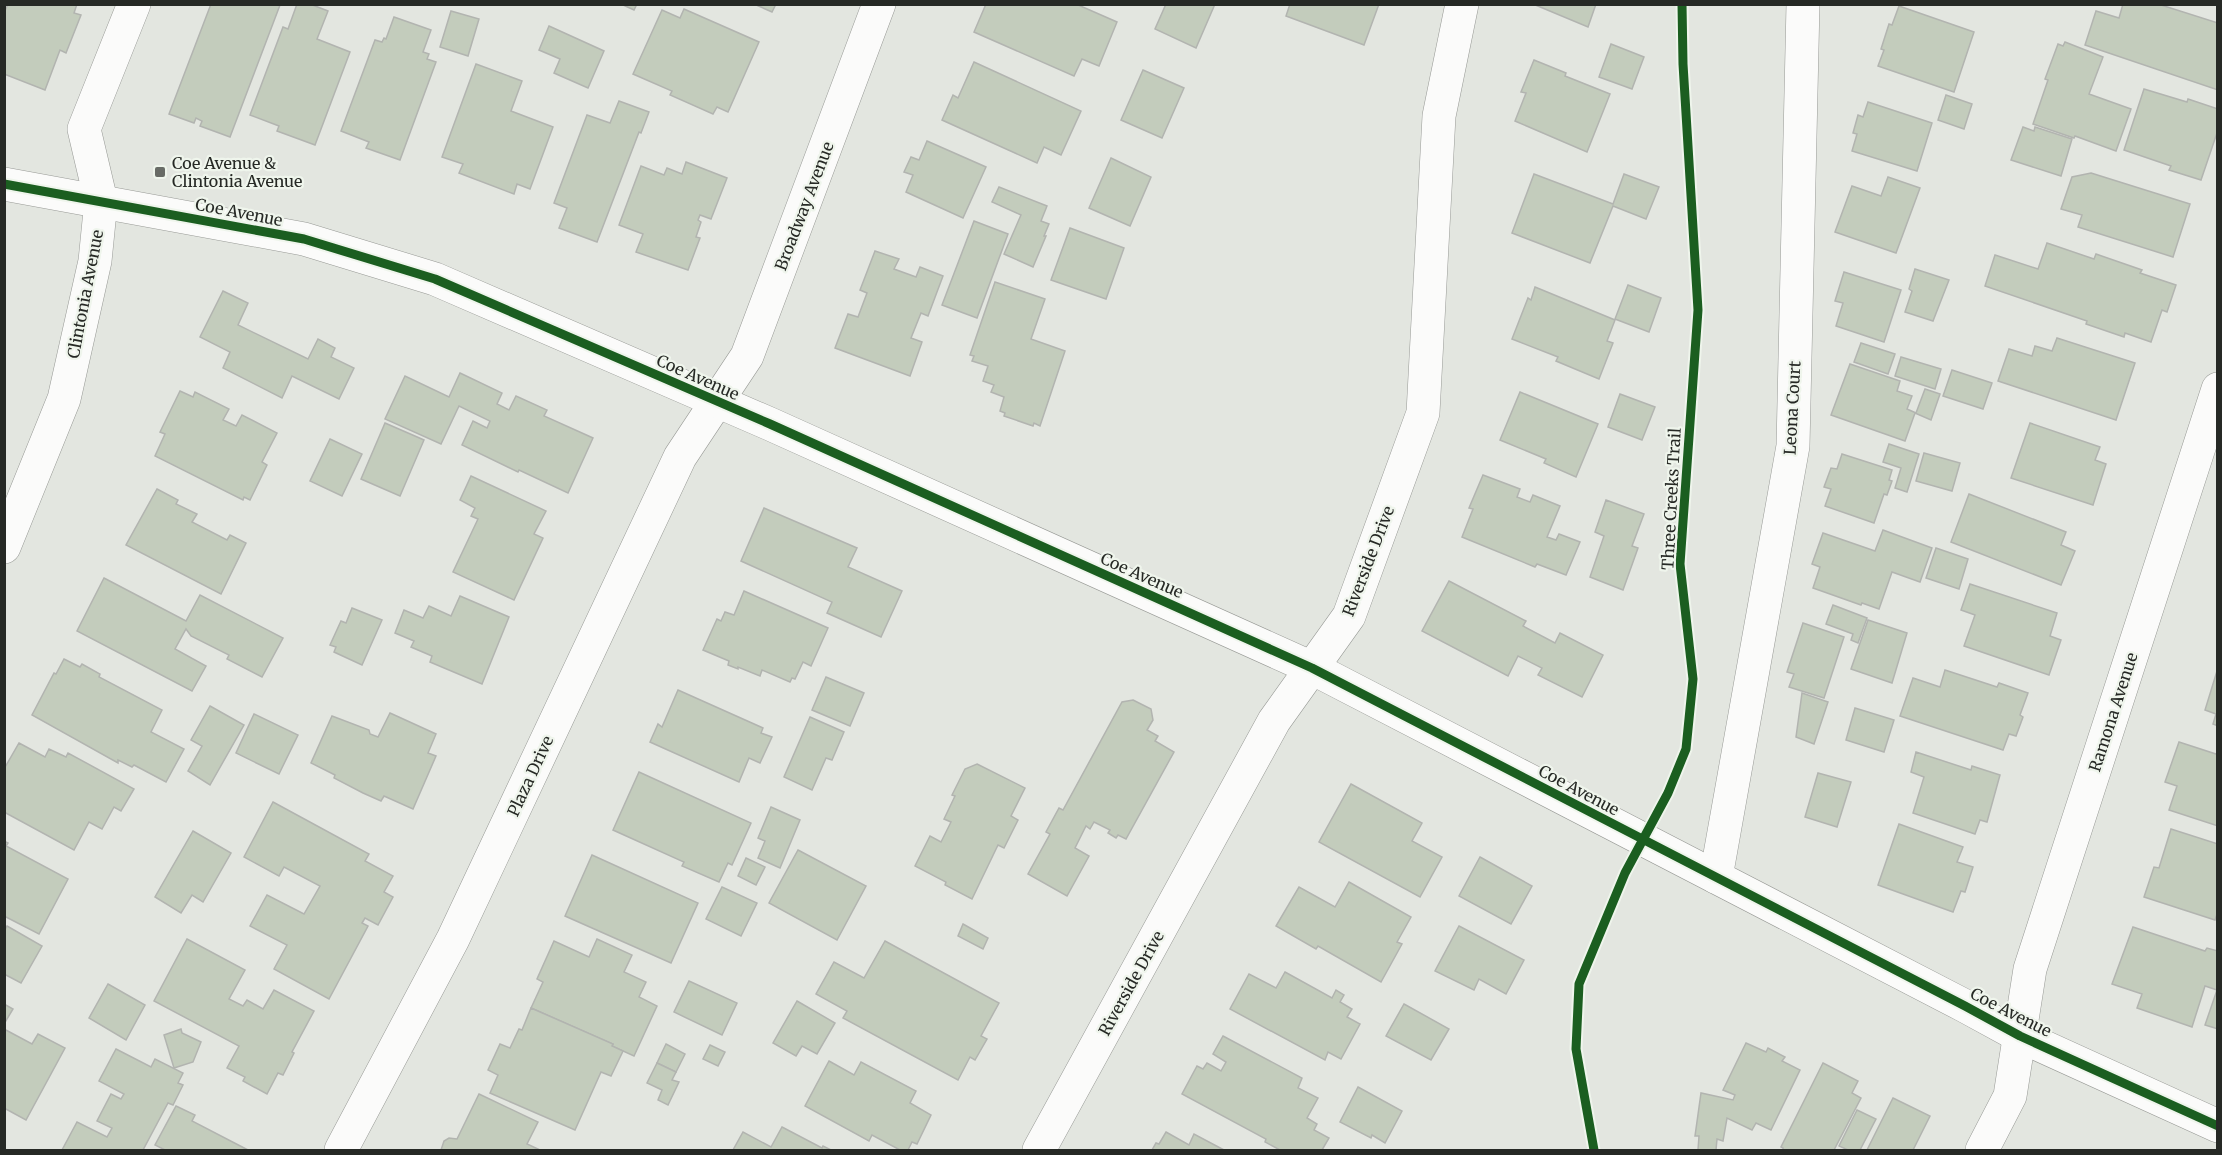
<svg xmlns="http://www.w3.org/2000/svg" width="2222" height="1155" viewBox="0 0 2222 1155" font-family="Merriweather,serif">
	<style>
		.building { fill: #c3ccbc; stroke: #b2b4b0; stroke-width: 1.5 }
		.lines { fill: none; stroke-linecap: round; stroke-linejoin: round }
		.street-casing { stroke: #989a96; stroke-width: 34 }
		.secondary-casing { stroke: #989a96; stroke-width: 34 }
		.street { stroke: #fbfbfa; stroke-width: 33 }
		.secondary { stroke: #fbfbfa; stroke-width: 33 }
		.cycleway-casing { stroke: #eff5ec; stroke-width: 13 }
		.cycleway { stroke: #1b5e20; stroke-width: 9 }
		.poi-dot { fill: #686b66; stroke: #eff5ec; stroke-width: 2 }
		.labels { text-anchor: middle; stroke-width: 4.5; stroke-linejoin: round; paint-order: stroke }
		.poi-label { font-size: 16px; fill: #262925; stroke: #eff5ec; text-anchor: start }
		.street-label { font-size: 16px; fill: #262925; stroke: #eff5ec }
	</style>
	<rect width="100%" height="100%" fill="#e3e6e0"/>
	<g class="building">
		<polygon points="8,4 77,4 74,13 81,15 66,53 60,50 45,90 4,74 4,13"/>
		<polygon points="211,4 280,5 230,137 200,126 202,121 196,118 194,123 169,114"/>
		<polygon points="297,4 310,4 328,11 317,39 350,52 315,145 277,131 279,126 250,115 283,27 288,29"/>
		<polygon points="621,4 637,4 634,10"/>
		<polygon points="754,4 776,4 772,12"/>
		<polygon points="986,4 1076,4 1117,22 1099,66 1082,59 1074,76 974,32"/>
		<polygon points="1166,4 1215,4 1196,48 1155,29"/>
		<polygon points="1290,4 1379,4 1364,45 1286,16"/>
		<polygon points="1533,4 1596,4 1588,27"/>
		<polygon points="2123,4 2158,4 2218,23 2218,90 2085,45 2096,11 2119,18"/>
		<polygon points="1899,6 1974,32 1954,92 1878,66 1884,50 1881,49 1889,24 1892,25"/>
		<polygon points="684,9 759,42 728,112 717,107 713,114 670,95 672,91 633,74 662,10 680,18"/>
		<polygon points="451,11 479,19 468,56 440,47"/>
		<polygon points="394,17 431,30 423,52 429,54 427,59 436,62 400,160 366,148 369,142 341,131 375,40 382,42 384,38 386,39"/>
		<polygon points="549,26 604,51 588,88 554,73 560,59 539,50"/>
		<polygon points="2065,42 2103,57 2089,94 2131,109 2116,151 2075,136 2074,138 2033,124 2048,80 2045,79 2058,44 2063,46"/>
		<polygon points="1611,44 1644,57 1632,89 1599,77"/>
		<polygon points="1534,60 1566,73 1565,76 1610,94 1587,152 1515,121 1526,93 1521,92"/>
		<polygon points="974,62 1081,111 1061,155 1044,147 1037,163 942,120 953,95 958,98"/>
		<polygon points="476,64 522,81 511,111 553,127 530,189 517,184 514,194 459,173 463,164 442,157"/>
		<polygon points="1143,70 1184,88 1162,138 1121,120"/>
		<polygon points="2144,89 2187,102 2188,99 2218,109 2218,130 2201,180 2169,170 2171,166 2124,150"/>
		<polygon points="1946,95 1972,104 1964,129 1938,120"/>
		<polygon points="619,101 649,112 641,133 639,132 597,242 559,228 567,208 554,203 587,115 610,123"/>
		<polygon points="1868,102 1932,123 1917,171 1852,151 1857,134 1853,133 1858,115 1863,117"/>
		<polygon points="2023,127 2034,131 2035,127 2072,139 2061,176 2011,160"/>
		<polygon points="927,141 986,167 963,218 906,192 913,175 904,172 911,157 919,160"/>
		<polygon points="1111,158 1151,177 1130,226 1089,208"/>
		<polygon points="686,162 727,178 711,219 700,215 698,220 701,222 696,237 700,238 688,270 636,252 643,234 619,225 641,166 664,175 667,168 682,174"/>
		<polygon points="2091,173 2190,204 2173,257 2078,227 2082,215 2061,209 2072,177"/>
		<polygon points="1534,174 1613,204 1624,174 1659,187 1646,219 1613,206 1590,263 1512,233"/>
		<polygon points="1888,177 1920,188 1896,253 1835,232 1852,186 1881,196"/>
		<polygon points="999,187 1047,206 1041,221 1049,224 1044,236 1046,236 1033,267 1004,254 1021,215 992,202"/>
		<polygon points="974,221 1008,234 977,318 942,305"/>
		<polygon points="1070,228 1124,248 1106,299 1051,280"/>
		<polygon points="2047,243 2094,259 2096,254 2142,270 2140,273 2176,285 2167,312 2162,310 2151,342 2125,333 2124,337 2086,324 2087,321 1985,286 1995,255 2038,269"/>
		<polygon points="875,251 899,259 894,269 916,277 920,267 943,276 928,316 921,313 911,338 922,342 910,376 835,348 848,314 858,317 867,293 860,290"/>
		<polygon points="1915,269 1949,280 1933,321 1905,312 1912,291 1909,289"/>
		<polygon points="1844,272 1901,290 1884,342 1836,326 1843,303 1835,301"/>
		<polygon points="995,282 1045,299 1031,339 1065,351 1040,426 1034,423 1033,426 1004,416 1005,413 1000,411 1004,397 991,392 994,385 983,381 988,366 972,361 974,356 970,355"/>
		<polygon points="1628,285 1661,298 1649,332 1615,319"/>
		<polygon points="1535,287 1615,320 1607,341 1613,343 1599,379 1556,361 1558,357 1512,339 1528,298 1531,300"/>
		<polygon points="223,291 248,303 238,325 308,359 318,339 335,348 331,357 354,368 339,399 292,376 282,398 223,368 230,352 200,337"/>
		<polygon points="2057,338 2135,363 2116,420 1998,381 2009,349 2032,356 2035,346 2052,351"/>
		<polygon points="1861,343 1895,354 1888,374 1854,362"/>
		<polygon points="1901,357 1941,369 1935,389 1895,376"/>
		<polygon points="1850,364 1900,381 1897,391 1912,396 1907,409 1916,413 1925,389 1940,394 1931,420 1915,413 1905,441 1831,415"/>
		<polygon points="1952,370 1992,383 1983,409 1943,396"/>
		<polygon points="460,373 502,393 497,404 509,410 516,396 547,410 544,416 593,438 568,493 519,470 518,472 462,445 473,421 487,428 490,421 459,406 441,444 385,419 405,376 449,397"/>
		<polygon points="180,391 193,397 195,392 229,409 223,420 236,426 242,415 277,433 262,462 267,465 250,500 244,497 243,500 155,456 165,434 160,432"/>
		<polygon points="1520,392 1598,424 1576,477 1544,463 1546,459 1500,440"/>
		<polygon points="1620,394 1655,407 1642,440 1608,427"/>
		<polygon points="385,423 424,440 400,496 361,479"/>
		<polygon points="2030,423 2100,447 2095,460 2106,464 2093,505 2011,478"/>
		<polygon points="330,439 362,454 342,496 310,481"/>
		<polygon points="1889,444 1919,454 1907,492 1895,488 1901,468 1883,462"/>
		<polygon points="1924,453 1960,463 1952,491 1916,481"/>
		<polygon points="1842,454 1892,470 1889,480 1892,481 1887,495 1884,494 1874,523 1825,506 1831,489 1824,487 1831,468 1837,469"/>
		<polygon points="1483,475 1520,489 1517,497 1530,502 1533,495 1560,506 1547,537 1556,540 1559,534 1580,542 1566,575 1537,564 1535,567 1462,537 1473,509 1469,508"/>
		<polygon points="471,476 546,511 534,534 543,538 514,600 453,572 478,519 471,516 475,508 460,500"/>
		<polygon points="157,489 178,500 176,504 197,514 192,522 227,540 230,535 246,543 221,594 126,545"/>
		<polygon points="1969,494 2066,532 2061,545 2075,551 2061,585 1951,542"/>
		<polygon points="1606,500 1644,514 1632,546 1638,548 1623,590 1590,577 1604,536 1595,532"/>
		<polygon points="764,508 857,548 848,567 902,591 881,637 827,613 832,602 741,561"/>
		<polygon points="1883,530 1932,548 1920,582 1892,572 1879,609 1862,603 1861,605 1813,588 1820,567 1812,564 1823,533 1875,551"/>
		<polygon points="1936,548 1968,559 1959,589 1926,578"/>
		<polygon points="104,578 186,621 200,595 283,638 262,677 227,659 229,655 191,636 186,629 175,649 206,666 192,691 77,631"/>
		<polygon points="1449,581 1526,621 1523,626 1555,643 1560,633 1603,655 1582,697 1538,675 1542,668 1518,656 1508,676 1422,631"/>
		<polygon points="1970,584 2057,613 2050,636 2061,640 2049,675 1964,646 1975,615 1961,610"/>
		<polygon points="744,591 828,628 811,666 803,662 795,679 792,678 790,682 762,670 760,676 738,667 738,669 728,665 729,661 703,650 717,619 721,621 725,612 734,615"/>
		<polygon points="460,596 509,617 482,684 430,662 432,656 411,647 414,641 395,633 404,610 423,618 429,606 451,616"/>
		<polygon points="1833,605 1867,618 1858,643 1851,640 1853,634 1826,624"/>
		<polygon points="352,608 382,620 362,665 334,652 336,647 330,645 341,621 346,623"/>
		<polygon points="1868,620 1907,633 1892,683 1851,669"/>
		<polygon points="1803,623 1844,637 1824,698 1789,687 1794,674 1787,672"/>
		<polygon points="64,659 80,667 82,664 100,674 99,677 162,710 151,732 184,749 166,782 134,765 132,767 118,760 118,763 32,715 54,673 56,674"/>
		<polygon points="1945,670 1997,687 1999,683 2028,693 2020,715 2023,717 2016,736 2009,734 2003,750 1900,716 1913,678 1940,687"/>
		<polygon points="2217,671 2218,671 2218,726 2213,724 2216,714 2205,710"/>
		<polygon points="826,677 864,693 850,726 812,710"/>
		<polygon points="678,690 763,728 761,733 772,737 760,763 749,758 739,782 650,742 658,724 662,727"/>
		<polygon points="1802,693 1828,702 1814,744 1796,737"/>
		<polygon points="1133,700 1151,709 1153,720 1147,730 1158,736 1155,741 1174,752 1126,839 1118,835 1116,838 1108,833 1110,830 1094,822 1090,829 1086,826 1075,848 1089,856 1067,896 1028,874 1050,834 1046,832 1059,808 1063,810 1122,702"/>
		<polygon points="210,706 244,725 210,785 188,771 202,746 191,740"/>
		<polygon points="1855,708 1894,720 1884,752 1846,740"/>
		<polygon points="390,713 436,734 428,753 436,756 413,809 384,796 381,801 363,793 334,778 335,775 311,763 332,716 369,730 370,734 378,737"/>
		<polygon points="254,714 298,735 279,774 236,753"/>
		<polygon points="810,717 844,732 832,760 826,758 812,790 784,777"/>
		<polygon points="2179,742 2216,754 2218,750 2218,826 2169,810 2177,786 2165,782"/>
		<polygon points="19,743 45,757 49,749 66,757 68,753 134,789 121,811 114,807 102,829 89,822 74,850 4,812 4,769"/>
		<polygon points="1916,752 1971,770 1972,766 2000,775 1987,822 1980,820 1975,834 1913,813 1924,777 1911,772"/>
		<polygon points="977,764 1025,788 1011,816 1018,820 1004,848 998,845 972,899 945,885 946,882 915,866 930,836 941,842 951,822 944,819 955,796 952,795 965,769"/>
		<polygon points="639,772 751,823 732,865 728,863 719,882 682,866 684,862 613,830"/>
		<polygon points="1818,773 1851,782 1837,827 1805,817"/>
		<polygon points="1351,784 1422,823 1412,841 1442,857 1420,897 1319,842"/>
		<polygon points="273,802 369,854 365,861 393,876 384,892 393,897 378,925 365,918 362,923 368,926 329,999 274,969 287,945 250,926 267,895 304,914 320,886 284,867 279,876 244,857"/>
		<polygon points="771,807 800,820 780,868 758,858 765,841 758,838"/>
		<polygon points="1899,824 1963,847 1957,862 1973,867 1965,892 1961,891 1953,912 1878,885"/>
		<polygon points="2171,829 2218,844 2218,911 2215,920 2144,897 2154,867 2159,868"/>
		<polygon points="193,831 231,853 203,902 192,895 181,913 155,897"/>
		<polygon points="4,841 8,843 6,846 68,879 39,934 4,916"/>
		<polygon points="798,850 866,886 837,940 769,903"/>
		<polygon points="592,855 698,903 671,963 565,916"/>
		<polygon points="1480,857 1532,886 1511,924 1459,896"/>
		<polygon points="746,858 765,867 756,885 738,876"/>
		<polygon points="1349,882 1411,917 1397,942 1402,944 1381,982 1318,946 1316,949 1276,926 1299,887 1335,907"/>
		<polygon points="722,887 757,903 741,936 706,919"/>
		<polygon points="963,924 988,938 983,949 958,936"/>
		<polygon points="7,926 42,946 21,983 4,974 4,931"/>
		<polygon points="1459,926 1524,960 1506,994 1479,979 1474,990 1435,971"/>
		<polygon points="2133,927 2205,951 2207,948 2218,951 2218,1029 2205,1025 2217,990 2205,986 2192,1027 2137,1008 2142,994 2112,984"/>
		<polygon points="187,939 245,970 229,999 243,1006 247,1000 263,1009 274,990 314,1011 292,1052 294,1053 283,1075 278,1073 267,1094 243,1081 245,1077 227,1068 239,1046 154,1001"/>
		<polygon points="597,939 632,955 624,972 646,982 639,997 657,1006 634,1056 612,1046 613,1044 531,1008 543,982 537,979 554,941 589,957"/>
		<polygon points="885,941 999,1003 981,1036 987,1039 975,1060 970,1057 958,1080 843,1018 847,1011 816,994 834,962 864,978"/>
		<polygon points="1285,972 1332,998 1336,990 1344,995 1340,1002 1352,1009 1347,1017 1360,1024 1341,1059 1328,1052 1325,1060 1230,1009 1249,974 1276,988"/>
		<polygon points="689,981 737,1003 722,1035 674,1012"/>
		<polygon points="108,984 145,1005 126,1040 89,1018"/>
		<polygon points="797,1001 835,1023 817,1054 802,1046 796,1056 773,1043"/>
		<polygon points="4,1004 13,1009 4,1024"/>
		<polygon points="1404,1004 1449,1029 1431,1060 1386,1036"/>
		<polygon points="531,1008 613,1044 612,1046 623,1051 611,1076 601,1072 575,1130 490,1093 498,1075 488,1070 500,1044 510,1048 519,1029 522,1030"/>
		<polygon points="4,1029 32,1044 38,1034 65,1048 26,1120 4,1108"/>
		<polygon points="181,1029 182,1033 201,1042 193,1062 174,1068 164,1035"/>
		<polygon points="1223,1036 1302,1078 1298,1088 1318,1098 1307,1118 1317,1124 1314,1130 1329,1138 1322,1150 1280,1150 1265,1142 1266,1139 1182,1094 1197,1066 1203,1069 1207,1063 1221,1071 1226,1062 1213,1054"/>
		<polygon points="1746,1043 1766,1052 1768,1048 1785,1057 1782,1061 1800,1070 1771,1130 1756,1123 1752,1130 1727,1118 1723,1141 1717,1139 1716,1150 1698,1150 1699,1136 1695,1136 1701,1093 1733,1100 1735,1095 1723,1090"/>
		<polygon points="666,1044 685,1054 676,1072 657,1063"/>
		<polygon points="710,1045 725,1052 718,1066 703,1059"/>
		<polygon points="116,1049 151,1067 155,1059 183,1073 178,1083 183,1085 173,1105 168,1103 143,1150 62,1150 77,1122 107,1137 112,1128 97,1121 111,1094 121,1099 124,1094 99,1081"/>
		<polygon points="829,1061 854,1075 861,1062 916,1091 910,1103 931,1115 917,1144 912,1142 908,1150 900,1150 872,1135 869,1141 805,1106"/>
		<polygon points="657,1063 676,1072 672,1080 679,1082 668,1105 658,1100 662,1090 647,1083"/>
		<polygon points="1823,1063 1858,1081 1852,1093 1861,1098 1834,1150 1783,1150 1783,1148 1781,1147"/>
		<polygon points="1358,1087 1402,1111 1385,1143 1372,1135 1371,1138 1340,1122"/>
		<polygon points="479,1094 538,1122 527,1144 540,1150 441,1150 444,1141 449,1138 457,1139"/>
		<polygon points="1893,1098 1930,1116 1913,1150 1867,1150"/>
		<polygon points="176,1106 195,1115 192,1121 248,1150 165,1150 155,1145"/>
		<polygon points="1857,1110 1876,1119 1860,1150 1848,1150 1839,1146"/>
		<polygon points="782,1127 822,1148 823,1146 831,1150 733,1150 743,1132 771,1147"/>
		<polygon points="1166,1132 1189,1145 1194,1134 1224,1150 1152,1150 1156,1143 1159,1144"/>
	</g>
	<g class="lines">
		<g class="street-casing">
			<g id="street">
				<polyline points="4,547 64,399 95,261 101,201 84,129 134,4"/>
				<polyline points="1716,877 1793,446 1803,4"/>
				<polyline points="341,1150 453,939 680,457 747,356 879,4"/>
				<polyline points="1039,1150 1274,721 1349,616 1423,413 1439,116 1462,4"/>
				<polyline points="1982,1150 2010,1096 2030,969 2218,389"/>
			</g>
		</g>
		<g class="secondary-casing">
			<polyline id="secondary" points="4,184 304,239 435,279 770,424 1312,668 1965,1006 2020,1036 2218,1126"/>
		</g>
		<use href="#street" class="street"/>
		<use href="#secondary" class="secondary"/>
		<g class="cycleway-casing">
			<g id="cycleway">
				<polyline points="4,184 304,239 435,279 770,424 1312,668 1965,1006 2020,1036 2218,1126"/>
				<polyline points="1594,1150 1576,1049 1579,984 1625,873 1668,793 1686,749 1693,679 1680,564 1698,310 1683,64 1682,4"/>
			</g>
		</g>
		<use href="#cycleway" class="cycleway"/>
	</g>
	<rect class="poi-dot" x="154" y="166" width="12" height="12" rx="3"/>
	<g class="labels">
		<g class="poi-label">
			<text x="172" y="169">Coe Avenue &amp;<tspan x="172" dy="18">Clintonia Avenue</tspan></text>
		</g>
		<g class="street-label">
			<text transform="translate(804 206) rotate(-69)" y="6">Broadway Avenue</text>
			<text transform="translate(239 212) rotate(11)" y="6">Coe Avenue</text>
			<text transform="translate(85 294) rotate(-79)" y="6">Clintonia Avenue</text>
			<text transform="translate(698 377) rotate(24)" y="6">Coe Avenue</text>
			<text transform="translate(1792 408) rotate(-87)" y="6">Leona Court</text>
			<text transform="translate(1671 499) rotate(-87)" y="6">Three Creeks Trail</text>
			<text transform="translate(1368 561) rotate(-69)" y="6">Riverside Drive</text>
			<text transform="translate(1142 575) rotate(24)" y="6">Coe Avenue</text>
			<text transform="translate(2113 712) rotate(-72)" y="6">Ramona Avenue</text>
			<text transform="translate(530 776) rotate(-65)" y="6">Plaza Drive</text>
			<text transform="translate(1579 790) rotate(28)" y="6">Coe Avenue</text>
			<text transform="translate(1131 983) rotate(-61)" y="6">Riverside Drive</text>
			<text transform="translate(2011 1012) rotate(27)" y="6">Coe Avenue</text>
		</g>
	</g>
	<rect width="2222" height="1155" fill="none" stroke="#262925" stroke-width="12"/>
</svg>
